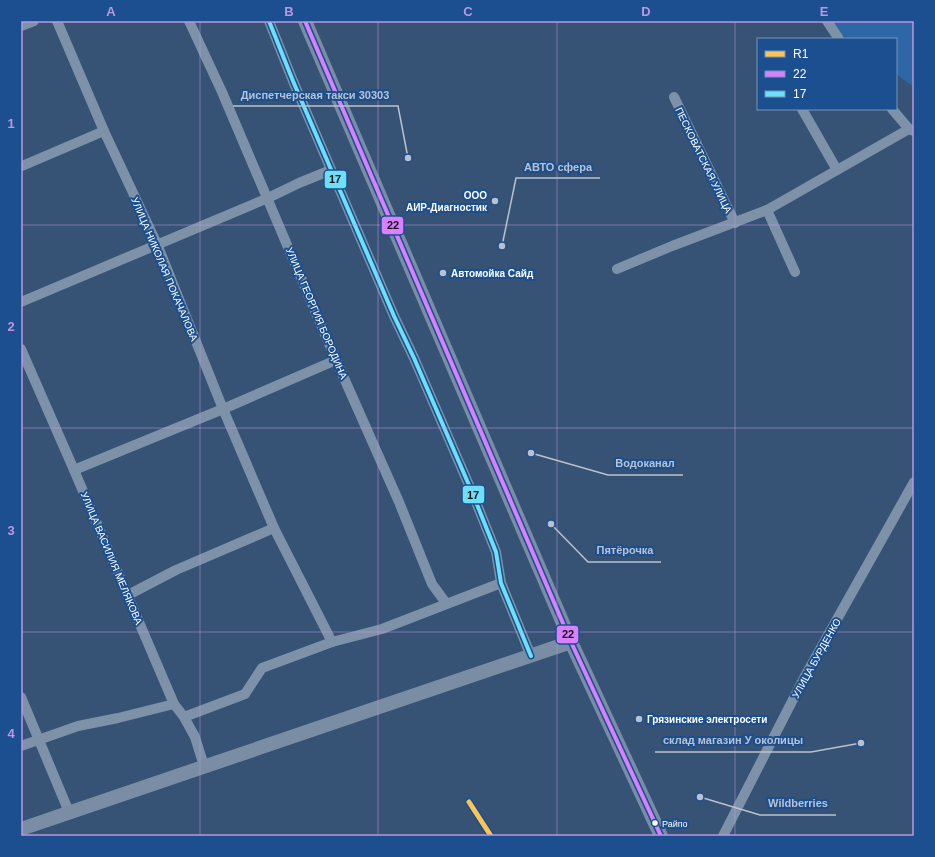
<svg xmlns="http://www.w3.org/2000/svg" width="935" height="857" viewBox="0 0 935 857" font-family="Arial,sans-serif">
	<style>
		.green { fill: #2f66a5 }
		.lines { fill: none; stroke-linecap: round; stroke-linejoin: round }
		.street { stroke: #7d92a8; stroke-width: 10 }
		.secondary { stroke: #798da4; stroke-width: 14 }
		.bus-1-casing { stroke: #1b4f8f; stroke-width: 7 }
		.bus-2-casing { stroke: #1b4f8f; stroke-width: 7 }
		.bus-1 { stroke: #d880ff; stroke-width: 4 }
		.bus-2 { stroke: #6ddff8; stroke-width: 4 }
		.rail-1-casing { stroke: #1b4f8f; stroke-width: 8 }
		.rail-1 { stroke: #fcc553; stroke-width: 5 }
		.grid { fill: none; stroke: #bd96df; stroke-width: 1; stroke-opacity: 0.55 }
		.poi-dot { fill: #b9c2ce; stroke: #1b4f8f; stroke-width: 1.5 }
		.bus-dot { fill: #fff; stroke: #1b4f8f; stroke-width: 1.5 }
		.labels { text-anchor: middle; stroke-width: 4; stroke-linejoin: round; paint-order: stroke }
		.bus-label { font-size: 9px; fill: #fff; stroke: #1b4f8f; text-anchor: start }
		.street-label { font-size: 10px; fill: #fff; stroke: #1b4f8f }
		.poi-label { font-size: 10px; font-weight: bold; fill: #fff; stroke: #1b4f8f; text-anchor: start }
		.leader { fill: none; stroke: #b9c2ce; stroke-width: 1.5 }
		.callout-dot { fill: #b9c2ce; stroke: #1b4f8f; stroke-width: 1.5 }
		.callout-label { font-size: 11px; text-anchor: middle; font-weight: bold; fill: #b9c2ce; stroke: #1b4f8f; stroke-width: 4; stroke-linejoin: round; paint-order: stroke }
		.line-badge { stroke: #1b4f8f; stroke-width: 1.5 }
		.pale-badge-label { font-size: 11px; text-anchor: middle; font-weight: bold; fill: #111 }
		.neatline { fill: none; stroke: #bd96df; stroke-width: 1.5 }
		.grid-label { font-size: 13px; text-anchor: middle; font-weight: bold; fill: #bd96df }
	</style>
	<rect width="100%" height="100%" fill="#365274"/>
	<polygon class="green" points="823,21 914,21 914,87 896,74 896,39 848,39"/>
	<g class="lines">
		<g class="street">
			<polyline points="57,21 104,131 157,244 223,409 274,528 332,642"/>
			<polyline points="189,21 222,92 336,360 399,502 432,584 446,603"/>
			<polyline points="269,21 293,81 394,316 414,358 472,492 496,552 501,583 531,656"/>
			<polyline points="827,21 839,39"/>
			<polyline points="21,26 34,21"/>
			<polyline points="674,97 735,223"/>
			<polyline points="802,109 837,170"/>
			<polyline points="892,109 909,129 914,131"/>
			<polyline points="22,166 104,131"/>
			<polyline points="767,210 795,272"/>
			<polyline points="617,269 672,246 767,210 909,129"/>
			<polyline points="21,302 268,198 299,183 331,170"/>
			<polyline points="21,349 74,470 174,704 184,717 195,737 204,766"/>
			<polyline points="74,470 223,409 336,360"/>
			<polyline points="128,595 176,570 274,528"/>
			<polyline points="21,697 69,812"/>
			<polyline points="184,717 245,694 262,668 332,642 382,629 501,583"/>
			<polyline points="21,746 78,726 118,718 174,704"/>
			<polyline points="723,836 804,678 914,482"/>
		</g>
		<g class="secondary">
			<polyline points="305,21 571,642 661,836"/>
			<path d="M21,829C204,766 388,706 571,642"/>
		</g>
		<g class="bus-1-casing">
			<polyline id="bus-1" points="305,21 571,642 661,836"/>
		</g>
		<g class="bus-2-casing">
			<polyline id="bus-2" points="269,21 293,81 394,316 414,358 472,492 496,552 501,583 531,656"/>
		</g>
		<use href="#bus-1" class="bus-1"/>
		<use href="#bus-2" class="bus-2"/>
		<g class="rail-1-casing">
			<polyline id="rail-1" points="469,802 491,836"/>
		</g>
		<use href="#rail-1" class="rail-1"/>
	</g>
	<path class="grid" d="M200,21V836M378,21V836M557,21V836M735,21V836M21,225H914M21,428H914M21,632H914"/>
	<g class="poi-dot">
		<circle cx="495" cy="201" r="4"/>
		<circle cx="443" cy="273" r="4"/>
		<circle cx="639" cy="719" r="4"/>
	</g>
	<circle class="bus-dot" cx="655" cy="823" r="3.5"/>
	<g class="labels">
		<g class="bus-label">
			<text x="662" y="827">Райпо</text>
		</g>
		<g class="street-label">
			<text transform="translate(704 160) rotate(64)" y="4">ПЕСКОВАТСКАЯ УЛИЦА</text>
			<text transform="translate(165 269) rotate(67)" y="4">УЛИЦА НИКОЛАЯ ПОКАЧАЛОВА</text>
			<text transform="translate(317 313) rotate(67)" y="4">УЛИЦА ГЕОРГИЯ БОРОДИНА</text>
			<text transform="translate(112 558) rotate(67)" y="4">УЛИЦА ВАСИЛИЯ МЕЛЯКОВА</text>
			<text transform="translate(816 658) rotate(-61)" y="4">УЛИЦА БУРДЕНКО</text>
		</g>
		<g class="poi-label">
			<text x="487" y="199" text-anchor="end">ООО<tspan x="487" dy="12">АИР-Диагностик</tspan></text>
			<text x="451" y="277">Автомойка Сайд</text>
			<text x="647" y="723">Грязинские электросети</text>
		</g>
	</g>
	<path class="leader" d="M408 158L398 106H233M502 246L516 178H600M531 453L608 475H683M551 524L588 562H661M861 743L811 752H655M700 797L760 815H836"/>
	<g class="callout-dot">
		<circle cx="408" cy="158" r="4"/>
		<circle cx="502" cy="246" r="4"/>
		<circle cx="531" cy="453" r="4"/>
		<circle cx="551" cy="524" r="4"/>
		<circle cx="861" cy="743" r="4"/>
		<circle cx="700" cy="797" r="4"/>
	</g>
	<g class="callout-label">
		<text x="315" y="99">Диспетчерская такси 30303</text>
		<text x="558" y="171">АВТО сфера</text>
		<text x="645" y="467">Водоканал</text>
		<text x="625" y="554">Пятёрочка</text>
		<text x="733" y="744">склад магазин У околицы</text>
		<text x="798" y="807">Wildberries</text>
	</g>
	<g class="line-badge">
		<rect x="324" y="170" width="23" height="19" rx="4" fill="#6ddff8"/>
		<rect x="381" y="216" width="23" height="19" rx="4" fill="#d880ff"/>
		<rect x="462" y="485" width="23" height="19" rx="4" fill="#6ddff8"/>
		<rect x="556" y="625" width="23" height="19" rx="4" fill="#d880ff"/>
	</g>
	<g class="pale-badge-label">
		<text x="335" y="183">17</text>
		<text x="393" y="229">22</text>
		<text x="473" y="499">17</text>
		<text x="568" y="638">22</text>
	</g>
	<rect width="935" height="857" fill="none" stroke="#1b4f8f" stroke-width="44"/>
	<rect x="757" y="38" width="140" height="72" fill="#1b4f8f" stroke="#7695bc"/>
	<rect x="765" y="51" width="20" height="6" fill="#fcc553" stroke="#7695bc"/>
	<text x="793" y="58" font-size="12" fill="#ffffff">R1</text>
	<rect x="765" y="71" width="20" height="6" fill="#d880ff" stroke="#7695bc"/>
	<text x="793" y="78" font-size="12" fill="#ffffff">22</text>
	<rect x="765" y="91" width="20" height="6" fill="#6ddff8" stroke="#7695bc"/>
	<text x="793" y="98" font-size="12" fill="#ffffff">17</text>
	<rect x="22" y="22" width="891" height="813" class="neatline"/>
	<g class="grid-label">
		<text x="111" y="16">A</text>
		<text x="289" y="16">B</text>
		<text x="468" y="16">C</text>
		<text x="646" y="16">D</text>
		<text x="824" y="16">E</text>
		<text x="11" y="128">1</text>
		<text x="11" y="331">2</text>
		<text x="11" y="535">3</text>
		<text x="11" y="738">4</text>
	</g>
</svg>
